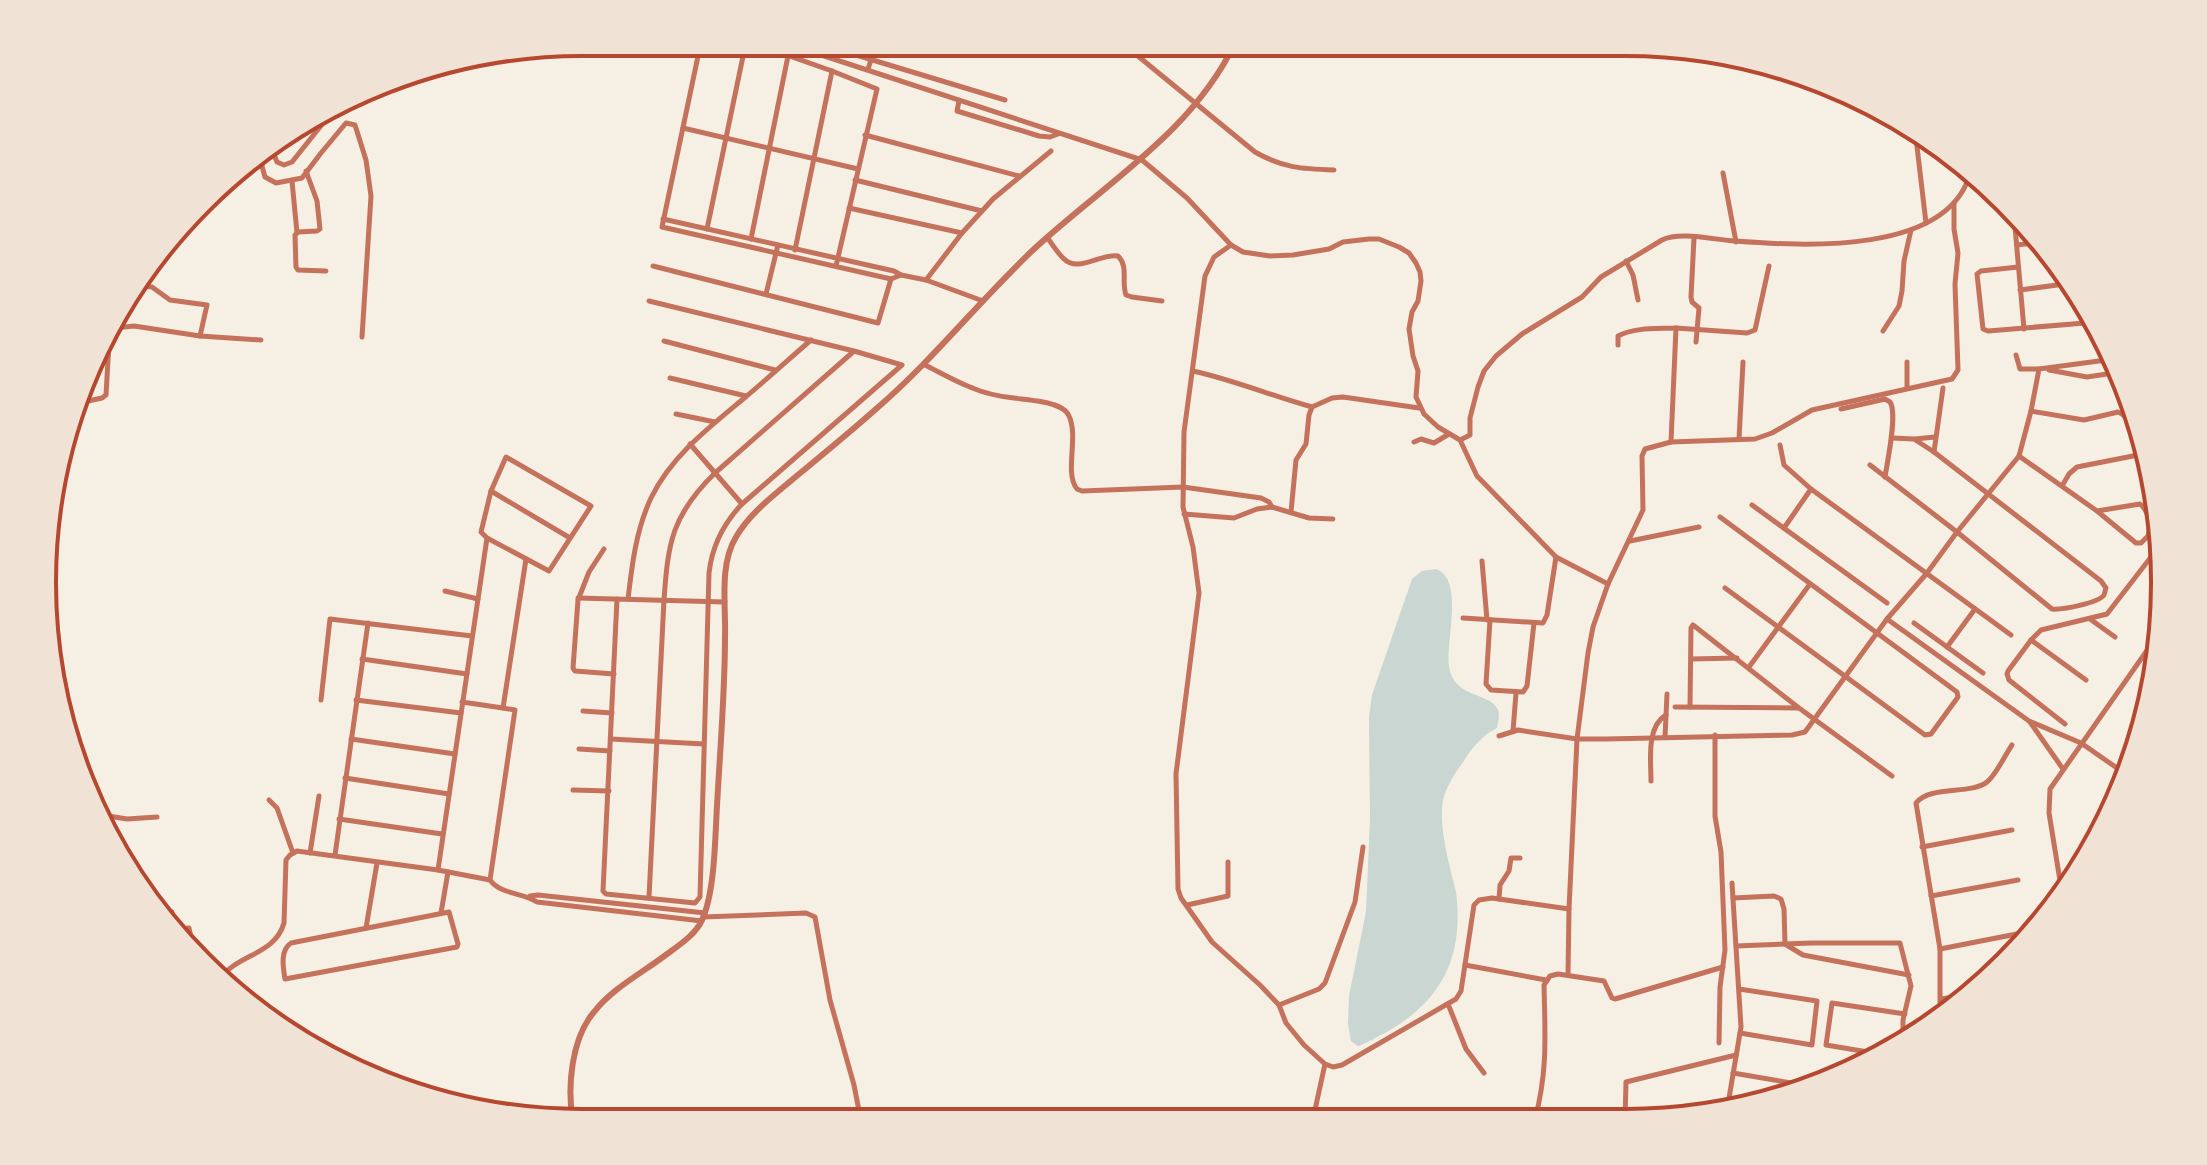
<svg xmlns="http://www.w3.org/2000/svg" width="2207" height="1165" viewBox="0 0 2207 1165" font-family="'Fira Sans Condensed',sans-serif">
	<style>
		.water { fill: #c9d6d2 }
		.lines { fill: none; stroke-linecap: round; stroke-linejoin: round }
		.minor { stroke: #c5725c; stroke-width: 5 }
		.tertiary { stroke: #c5725c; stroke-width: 6 }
		.rim { fill: none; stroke: #b5482f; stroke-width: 4 }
	</style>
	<rect width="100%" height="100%" fill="#f6efe4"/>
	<path class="water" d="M1436,569C1465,580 1445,641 1449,667C1454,699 1491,692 1498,710C1500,715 1498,722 1497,728C1482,735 1472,748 1463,762C1455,773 1446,787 1443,800C1439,822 1446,851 1451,872C1453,882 1457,892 1457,902C1462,963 1437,1004 1385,1033C1376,1037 1368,1043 1358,1046L1351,1041L1348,1024L1349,996L1366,912L1370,819L1369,717L1372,695L1412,579L1422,571Z"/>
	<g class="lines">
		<g class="minor">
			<polyline points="701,42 662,227 891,279 901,275"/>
			<polyline points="750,42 832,71 877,89 836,266"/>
			<polyline points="800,42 803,47 809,51 1142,160 1187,198 1231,245 1243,252 1270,256 1293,255 1329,249 1343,242 1369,239 1379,239 1399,247 1409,253 1416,263 1420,272 1421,281 1418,301 1412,312 1409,329 1413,356 1418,371 1416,397 1424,414 1438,427 1460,440 1477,476 1556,557 1608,584"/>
			<polyline points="813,42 1005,100"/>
			<path d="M975,42C992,47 1009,55 1023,42"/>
			<path d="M1122,43L1255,152C1283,168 1302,169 1334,170"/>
			<polyline points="868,69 877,42"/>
			<polyline points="959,101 957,111 1039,136 1050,137 1058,134"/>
			<polyline points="683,128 858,169"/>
			<polyline points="865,135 1019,176"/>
			<polyline points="1916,138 1926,223"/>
			<polyline points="270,145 277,162 284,165 292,162 332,112"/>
			<polyline points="258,152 265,177 276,183 302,178 321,153 346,123 355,125 366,160 371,196 362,337"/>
			<polyline points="306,171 317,201 320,229 317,231 298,232 295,235 296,267 298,270 326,271"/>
			<polyline points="1723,173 1736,242"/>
			<polyline points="855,180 982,211"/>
			<polyline points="292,181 297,233"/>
			<polyline points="849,208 962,233"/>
			<polyline points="663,219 894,271 901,275 926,280 983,301"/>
			<polyline points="2015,227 2024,329"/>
			<polyline points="707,229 746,42"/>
			<path d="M1047,237C1052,244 1057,252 1063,258C1078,274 1100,253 1118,256C1129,267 1121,281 1126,295L1132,297L1162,301"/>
			<polyline points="1694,238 1691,297 1692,302 1699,308 1696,342"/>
			<polyline points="751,239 788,56"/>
			<polyline points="1231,245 1214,257 1205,276 1184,432 1183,507 1193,547 1199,593 1176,774 1178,889 1181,898 1212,942 1260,985 1279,1005 1286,1023 1304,1045 1325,1064 1333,1067 1342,1065 1456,999 1461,991 1474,905 1479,900 1492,898 1569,909 1577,739 1588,653 1593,627 1608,584 1643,510 1642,456 1645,449 1671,442 1755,439 1772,433 1812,410 1952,379 1958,370 1955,284 1958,253 1954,229 1954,203"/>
			<polyline points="2017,245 2042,242"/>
			<polyline points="795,250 832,71"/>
			<polyline points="1626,261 1633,275 1638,300"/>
			<polyline points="653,266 878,323 891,279"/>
			<polyline points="2018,267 1981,271 1977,274 1983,329 1988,331 2097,322"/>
			<polyline points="926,280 962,233 993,199 1051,151"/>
			<polyline points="132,285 152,287 170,300 207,305 200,336"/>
			<polyline points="2020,290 2072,283"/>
			<polyline points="766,294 778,245"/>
			<polyline points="1883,331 1899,306 1902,291 1904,261 1911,230"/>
			<polyline points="664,341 775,370"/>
			<path d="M1618,345V336C1636,327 1657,329 1676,328"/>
			<polyline points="2016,355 2020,369 2039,369"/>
			<polyline points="1907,362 1907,388"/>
			<path d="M925,365C941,373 958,383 975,389C997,398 1021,398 1043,402C1053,404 1065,407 1069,416C1079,437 1064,473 1077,489L1082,491L1183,487L1261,498L1269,502L1272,507"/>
			<polyline points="2049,370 2087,377 2120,372"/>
			<path d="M1193,371C1234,380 1272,396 1312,407L1332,398L1343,397L1419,408"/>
			<polyline points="670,378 746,396"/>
			<polyline points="79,403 102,398 106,395 109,343 110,332 115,328 134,326 200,336 261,340"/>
			<path d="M1841,409L1885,399C1886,400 1889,401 1890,402C1898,413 1887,463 1885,477"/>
			<path d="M2031,411L2084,420L2118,412C2132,417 2135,440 2136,454L2133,456L2077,467L2069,474L2062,486"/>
			<polyline points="676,414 715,422"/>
			<polyline points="1739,439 1743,362"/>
			<polyline points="1915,439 1935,437"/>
			<path d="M1460,440L1470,435V418L1478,387L1484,371L1496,356L1522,334L1582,297L1601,277L1662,240C1680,231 1715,240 1735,241C1802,246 1951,256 1971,170"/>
			<polyline points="1414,442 1421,439 1434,443 1449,434"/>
			<polyline points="1671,442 1676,328 1747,333 1755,330 1769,266"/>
			<polyline points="690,444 742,504"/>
			<polyline points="1780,445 1784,465 1811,489 2011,635"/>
			<polyline points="1934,452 1943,388"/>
			<path d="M2019,456L2097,511L2136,543H2141L2148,536C2151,526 2149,511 2140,504L2097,511"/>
			<polygon points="506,457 591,506 549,571 487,538 481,532 491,491"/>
			<path d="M1870,465L1957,532L2052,609C2061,610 2099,603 2104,595C2105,593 2105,590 2106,588L2101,581L1934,452L1914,439L1892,438"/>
			<polyline points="53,486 55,483 55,474"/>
			<polyline points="491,491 570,538"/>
			<polyline points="1752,505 1887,603"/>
			<polyline points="1291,512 1296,460 1306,444 1309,415 1312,407"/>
			<polyline points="1184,514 1234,518 1257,509 1272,507 1309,518 1333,519"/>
			<polyline points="1720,517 1957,692 1958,697 1931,734 1925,735 1725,588"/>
			<polyline points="1784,528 1811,489"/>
			<polyline points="1630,541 1699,527"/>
			<polyline points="604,549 589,572 578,600 573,668 575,671 614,674"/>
			<polyline points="2151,557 2162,565"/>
			<path d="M526,559L503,708L515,710L490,880C501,895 522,892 537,902L702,921"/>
			<polyline points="1482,561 1487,620"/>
			<polyline points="445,591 478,599"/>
			<polyline points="578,598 725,602"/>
			<path d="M617,599L603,891L606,894L695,903L700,897L709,573C712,546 723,524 742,504L902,365L854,351L649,301"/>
			<path d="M628,599C632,565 636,530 651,498C671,457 707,429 742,400C765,381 788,360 811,340"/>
			<polyline points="1463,618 1543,623 1547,615 1556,557"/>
			<polyline points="1887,619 2029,721 2081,743 2127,775"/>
			<polyline points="2090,619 2115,637"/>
			<polyline points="1490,620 1486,684 1491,690 1523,692 1527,686 1534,623"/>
			<polyline points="1914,623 1983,673"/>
			<polyline points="2031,640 2086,680"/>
			<polyline points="1947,647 1975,609"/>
			<polyline points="362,659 467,674"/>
			<polyline points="1691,659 1737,658"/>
			<polyline points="1749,667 1810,584"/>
			<polyline points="321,700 330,619 472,636"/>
			<polyline points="356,700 461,713"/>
			<polyline points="462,702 503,708"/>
			<polyline points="1675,707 1798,708"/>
			<polyline points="1690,707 1691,628 1693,625 1799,708 1892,776"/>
			<polyline points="583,711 612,713"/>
			<polyline points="2030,722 2063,769"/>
			<polyline points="2065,724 2009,680 2007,674 2008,671 2031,640 2041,630 2107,614 2151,557 2161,541"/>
			<polyline points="1513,731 1516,693"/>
			<polyline points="1715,735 1715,816 1721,852 1725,950 1720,987 1719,1043"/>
			<polyline points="1499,736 1518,730 1577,739 1606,739 1792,735 1805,732 1887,619 1927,573 1957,532 2019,456 2031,411 2039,369 2114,359"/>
			<polyline points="1665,737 1667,694"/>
			<polyline points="351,739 455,754"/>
			<polyline points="611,739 704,744"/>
			<polyline points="579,749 610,751"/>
			<polyline points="345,778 449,794"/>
			<path d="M1651,781C1651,760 1646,727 1666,715"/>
			<polyline points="573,790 609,791"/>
			<polyline points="269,800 277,808 293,853"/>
			<polyline points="96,814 127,819 157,817"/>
			<polyline points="339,819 442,834"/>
			<polyline points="1922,847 2012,830"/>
			<polyline points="310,853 319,796"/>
			<polyline points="335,855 368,623"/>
			<polyline points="438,870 487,538"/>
			<polyline points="2062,893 2049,813 2050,789 2162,629"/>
			<polyline points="530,896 538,895 705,913"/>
			<polyline points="1931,896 2018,880"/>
			<path d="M649,897L664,600C668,542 672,515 715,473L853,352"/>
			<polyline points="1733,898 1774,896 1781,899 1784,909 1785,944 1803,955 1909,975"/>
			<polyline points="1499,899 1500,885 1509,871 1511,858 1520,858"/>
			<polyline points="1187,905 1228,896 1228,862"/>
			<polyline points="161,909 172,912 171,924"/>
			<path d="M449,912L458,944L457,947L285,979C283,967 280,950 291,943Z"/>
			<polyline points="441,913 448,872"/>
			<polyline points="703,917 806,913 815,917 830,1000 854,1085 861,1121"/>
			<polyline points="366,928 377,863"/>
			<polyline points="175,930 189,928 191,937 189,949"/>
			<polyline points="1736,946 1811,943 1900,943 1911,986 1903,1020 1903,1041"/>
			<polyline points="1940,949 2037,930"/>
			<polyline points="1465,965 1546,980"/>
			<polyline points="1568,975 1569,909"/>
			<path d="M220,979C237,954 275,955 284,923L286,860L290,855L297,851L438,870L490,880"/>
			<polyline points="1739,989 1817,1001 1812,1045 1740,1033"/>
			<polyline points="1941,999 1972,994"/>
			<polyline points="1448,1004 1466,1049 1484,1073"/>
			<polyline points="1279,1005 1319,989 1325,983 1355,902 1363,847"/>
			<path d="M1940,1019V949L1916,803C1930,785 1971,795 1987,782C1996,775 2005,755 2012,745"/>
			<polyline points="1880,1054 1826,1045 1832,1003 1905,1014"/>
			<polyline points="1733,1073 1803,1085 1803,1090"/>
			<polyline points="1727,1110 1741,1027 1732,883"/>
			<polyline points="1660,1118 1729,1101"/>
			<polyline points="1313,1119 1325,1064"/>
			<path d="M1535,1119C1548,1071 1545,1033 1544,985L1550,976L1558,974L1604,981L1612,998L1615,999L1723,967"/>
			<polyline points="1625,1119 1626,1082 1736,1055"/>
		</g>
		<path class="tertiary" d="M573,1122C567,1088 571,1039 594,1012C612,989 640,974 663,957C676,947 695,936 702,920C715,892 715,838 717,806C720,750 725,693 725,637C726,605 719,565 736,537C750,513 773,496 793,479C821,456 849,433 876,409C933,360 979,301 1033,250C1104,184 1192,133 1235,43"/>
	</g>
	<path d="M0 0H2207V1165H0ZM582 56H1625A526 526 0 0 1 2151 582V583A526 526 0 0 1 1625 1109H582A526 526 0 0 1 56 583V582A526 526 0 0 1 582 56Z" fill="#f1e2d6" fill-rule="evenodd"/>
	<path class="rim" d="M582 56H1625A526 526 0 0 1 2151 582V583A526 526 0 0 1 1625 1109H582A526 526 0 0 1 56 583V582A526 526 0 0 1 582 56Z"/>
</svg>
